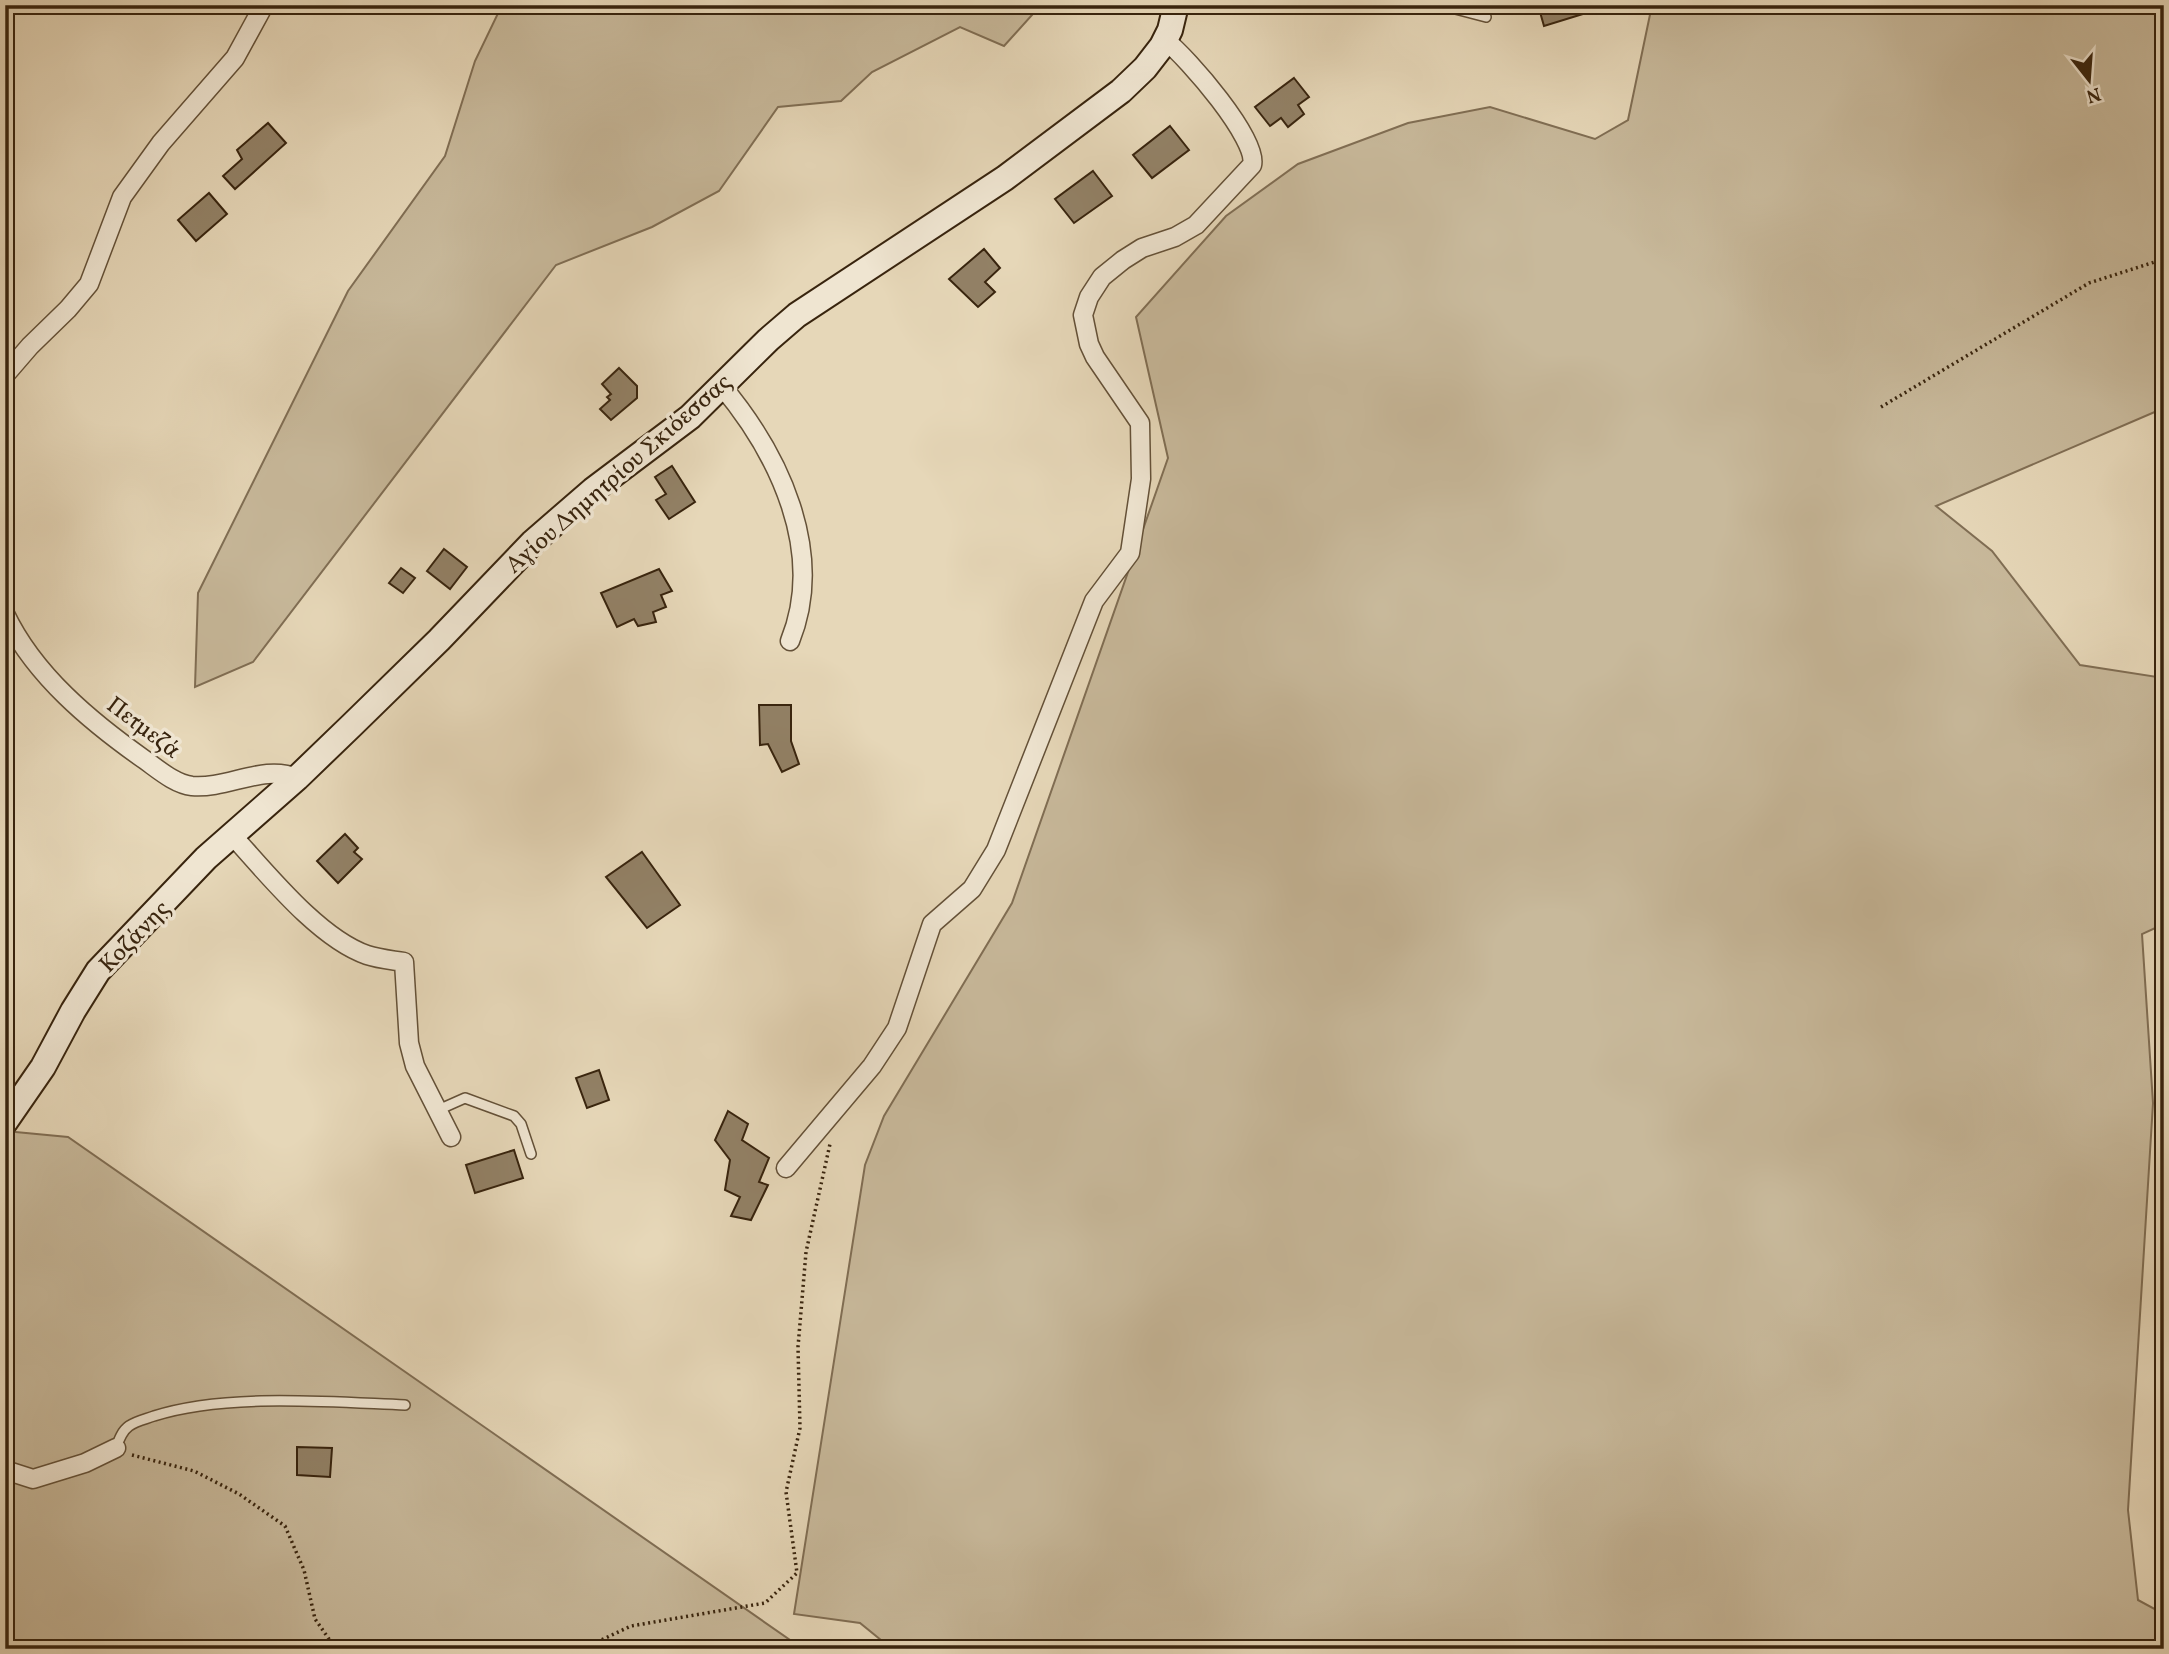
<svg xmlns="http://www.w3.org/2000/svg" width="2169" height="1654" viewBox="0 0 2169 1654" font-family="Vollkorn,serif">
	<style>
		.green { fill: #c8b99b; stroke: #806e54; stroke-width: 2 }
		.building { fill: #928166; stroke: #38240e; stroke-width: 2 }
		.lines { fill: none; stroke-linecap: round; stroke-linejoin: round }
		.lane-casing { stroke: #645138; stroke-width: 12 }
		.street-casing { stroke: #645138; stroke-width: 21 }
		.secondary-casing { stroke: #38240e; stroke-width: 28 }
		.path { stroke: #38240e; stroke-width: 3.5; stroke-dasharray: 2 3.5; stroke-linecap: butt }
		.lane { stroke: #efe5d1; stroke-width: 9 }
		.street { stroke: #efe5d1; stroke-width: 18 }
		.secondary { stroke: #efe5d1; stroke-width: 24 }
		.labels { text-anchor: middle; stroke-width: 7; stroke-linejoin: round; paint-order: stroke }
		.street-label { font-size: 24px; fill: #38240e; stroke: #efe5d1 }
	</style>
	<rect width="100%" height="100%" fill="#e6d7b8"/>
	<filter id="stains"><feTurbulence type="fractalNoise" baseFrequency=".00286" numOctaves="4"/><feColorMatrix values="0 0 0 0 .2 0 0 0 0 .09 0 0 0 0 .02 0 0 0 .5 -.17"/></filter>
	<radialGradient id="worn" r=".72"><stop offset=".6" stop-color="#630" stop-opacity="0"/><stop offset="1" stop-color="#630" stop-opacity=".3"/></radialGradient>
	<g class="green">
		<polygon points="502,5 1041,5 1004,46 960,27 872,72 841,101 778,107 719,191 652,227 556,265 253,662 195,687 198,593 348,291 445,156 475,61"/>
		<polygon points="1652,5 2164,5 2164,408 1936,506 1992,551 2080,665 2164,678 2164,924 2142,934 2153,1103 2128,1510 2138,1600 2164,1614 2164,1649 892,1649 860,1623 794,1614 865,1165 884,1116 1012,903 1168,458 1136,317 1226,216 1298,164 1408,123 1490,107 1595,139 1628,120"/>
		<polygon points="5,1131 68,1137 803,1649 5,1649"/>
	</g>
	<g class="building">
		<polygon points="1538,5 1598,5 1599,9 1544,26"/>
		<polygon points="1294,78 1309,97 1298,105 1304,114 1288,127 1281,118 1270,126 1255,107"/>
		<polygon points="268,123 286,143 235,189 223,176 242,159 237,150"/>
		<polygon points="1170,126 1189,150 1152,178 1133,155"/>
		<polygon points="1093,171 1112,196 1074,223 1055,199"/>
		<polygon points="209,193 227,214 196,241 178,220"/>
		<polygon points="984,249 1000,268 985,282 995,292 978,307 949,279"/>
		<polygon points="619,368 637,386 637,398 611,420 600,409 610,400 607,397 611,394 602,384"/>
		<polygon points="672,466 695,502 669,519 656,500 666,494 655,477"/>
		<polygon points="444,549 467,567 450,589 427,571"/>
		<polygon points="401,568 415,578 403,593 389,583"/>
		<polygon points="659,569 672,591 661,595 666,607 653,612 656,622 638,626 634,619 617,627 601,593"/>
		<polygon points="759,705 791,705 791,741 799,764 782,772 768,744 760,745"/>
		<polygon points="345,834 358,848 354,852 362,859 338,883 317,861"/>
		<polygon points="642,852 680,905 647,928 606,877"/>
		<polygon points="599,1070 609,1100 587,1108 576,1078"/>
		<polygon points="728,1111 748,1124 742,1140 769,1158 759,1182 768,1185 751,1220 731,1216 740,1197 725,1190 730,1160 715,1140"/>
		<polygon points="514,1150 523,1178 475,1193 466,1165"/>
		<polygon points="297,1447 332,1448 330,1477 297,1475"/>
	</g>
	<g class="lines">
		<g class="lane-casing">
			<g id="lane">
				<polyline points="1440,5 1486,17"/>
				<polyline points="438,1110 465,1098 514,1116 521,1124 531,1154"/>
				<path d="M116,1448C119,1439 122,1431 129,1426C136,1421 146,1419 154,1416C225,1393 330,1402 405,1405"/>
			</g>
		</g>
		<g class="street-casing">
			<g id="street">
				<polyline points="5,375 30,346 68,309 89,284 122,197 161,143 235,58 264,5"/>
				<path d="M721,385C779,454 826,552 790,641"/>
				<path d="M5,614C34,675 91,722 145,760C159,770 175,784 192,786C228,789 263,764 297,778"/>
				<path d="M231,834C266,872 318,938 367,955C379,959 392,960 404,962L409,1043L415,1066L451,1137"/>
				<path d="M786,1168L872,1066L897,1028L932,924L972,889L996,850L1094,601L1130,553L1141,479L1140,423L1095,357L1089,344L1083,315L1089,297L1102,277L1123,260L1142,248L1175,237L1196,225L1252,165C1259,140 1187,57 1166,41"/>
				<polyline points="5,1470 33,1479 85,1463 116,1448"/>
			</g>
		</g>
		<g class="secondary-casing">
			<polyline id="secondary" points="5,1122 43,1067 73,1011 98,971 206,858 297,778 352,725 439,640 533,542 593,490 690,417 768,340 797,315 1005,178 1121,91 1145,68 1162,46 1170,30 1176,5"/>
		</g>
		<g class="path">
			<polyline points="1881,407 2089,283 2164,259"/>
			<polyline points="132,1455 194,1471 239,1494 285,1526 304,1570 315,1619 336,1649"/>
			<polyline points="582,1649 631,1626 765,1603 797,1573 786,1492 800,1428 798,1347 806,1252 830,1144"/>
		</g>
		<use href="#lane" class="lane"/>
		<use href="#street" class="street"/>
		<use href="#secondary" class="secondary"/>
	</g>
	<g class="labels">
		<g class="street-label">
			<text transform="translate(618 473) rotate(-41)" y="8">Αγίου Δημητρίου Σκιόεσσας</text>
			<text transform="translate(144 727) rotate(37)" y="8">Πετμεζά</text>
			<text transform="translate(134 936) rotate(-46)" y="8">Κοζάνης</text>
		</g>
	</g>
	<rect width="2169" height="1654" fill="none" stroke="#e6d7b8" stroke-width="28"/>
	<rect x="7" y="7" width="2155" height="1640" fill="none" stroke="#38240e" stroke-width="3.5"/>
	<rect x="14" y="14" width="2141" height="1626" fill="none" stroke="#38240e" stroke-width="2"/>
	<g transform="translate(2089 80) rotate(163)" stroke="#efe5d1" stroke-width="5" paint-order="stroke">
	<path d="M0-5L12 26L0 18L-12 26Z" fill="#38240e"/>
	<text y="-10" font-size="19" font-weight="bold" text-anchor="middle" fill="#38240e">N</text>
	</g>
	<rect width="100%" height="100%" filter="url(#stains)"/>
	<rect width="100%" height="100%" fill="url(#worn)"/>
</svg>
